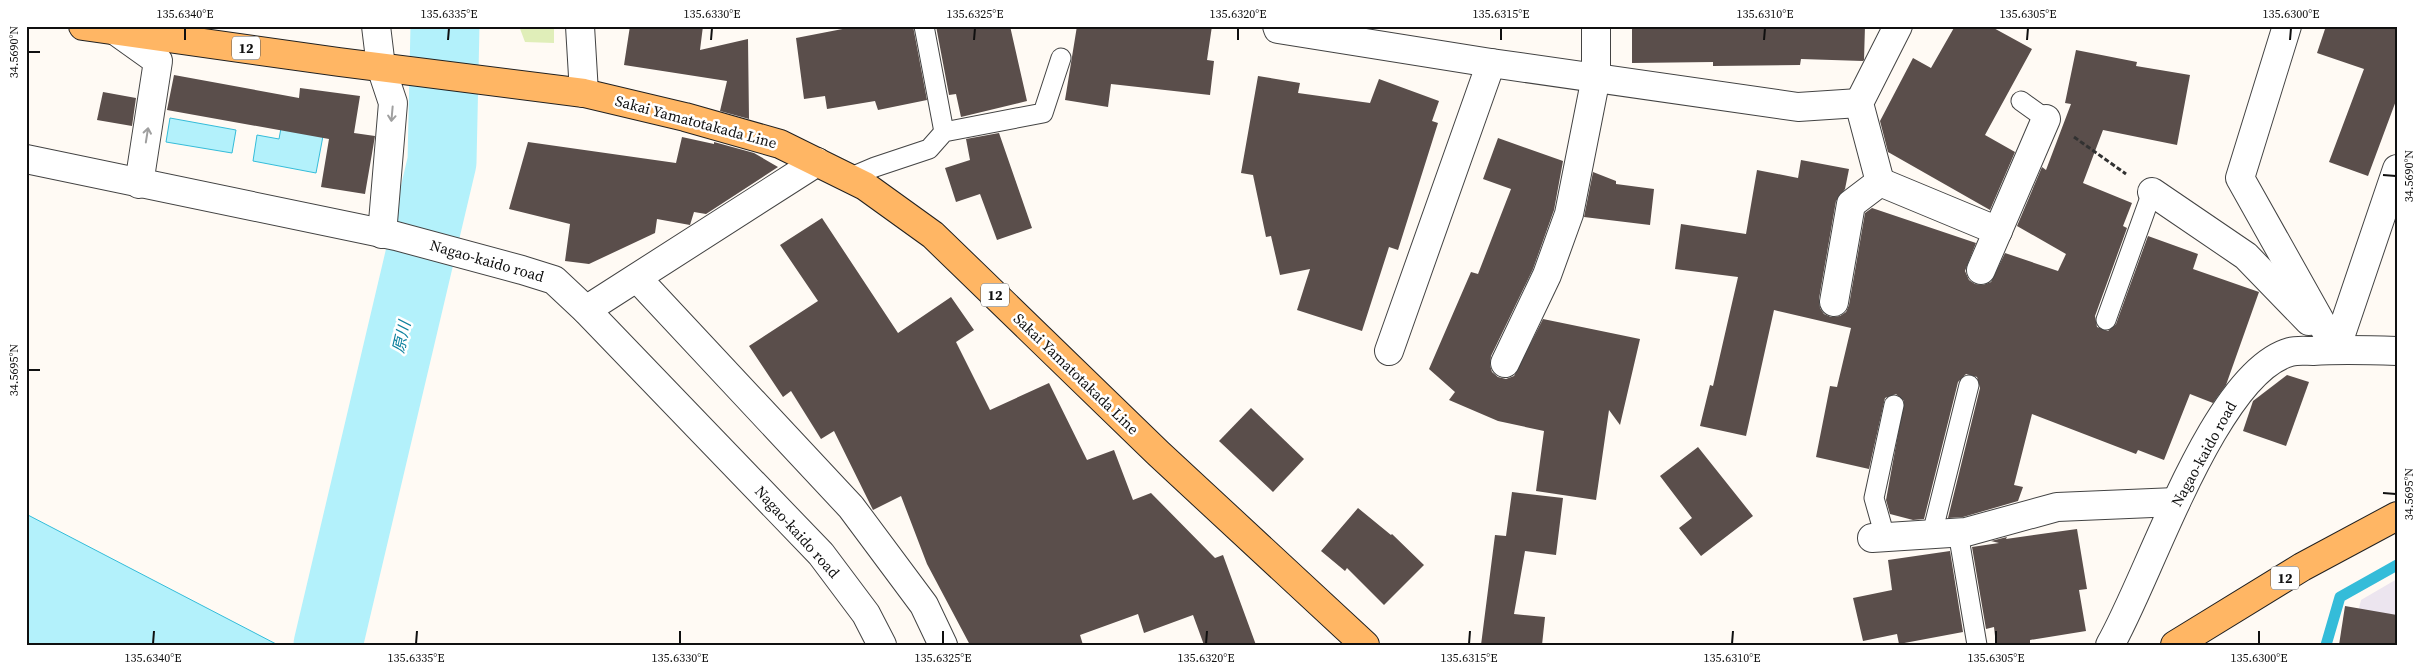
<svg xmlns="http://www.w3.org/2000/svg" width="2423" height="671" viewBox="0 0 2423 671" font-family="'Source Serif 4','Noto Sans JP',serif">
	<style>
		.industrial { fill: #ece5ef }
		.green { fill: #e0eeb9 }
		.water { fill: #b3f1fb; stroke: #34bcd9 }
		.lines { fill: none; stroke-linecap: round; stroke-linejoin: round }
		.stream { stroke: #34bcd9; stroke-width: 11 }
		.river { stroke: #b3f1fb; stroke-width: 69 }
		.building { fill: #5a4e4b }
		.lane-casing { stroke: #434343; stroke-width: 21 }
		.street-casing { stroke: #434343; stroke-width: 30 }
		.primary-casing { stroke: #212121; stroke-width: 30 }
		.path { stroke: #323232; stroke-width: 3; stroke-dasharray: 5 2.5; stroke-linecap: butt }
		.lane { stroke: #fff; stroke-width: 19 }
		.street { stroke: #fff; stroke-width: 28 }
		.primary { stroke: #ffb664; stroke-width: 28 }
		.oneway { stroke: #9f9f9f }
		.ticks { fill: none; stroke: #101010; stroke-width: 2 }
		.labels { text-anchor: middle; stroke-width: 5; stroke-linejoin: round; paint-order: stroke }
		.shield { fill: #fff; stroke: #585858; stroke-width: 1 }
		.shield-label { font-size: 14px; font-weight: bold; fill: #101010 }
		.street-label { font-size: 15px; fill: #101010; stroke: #fff }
		.water-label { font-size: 16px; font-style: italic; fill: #0d819e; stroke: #fff }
		.neatline { fill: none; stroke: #101010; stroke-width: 2 }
		.ticks-label { font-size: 12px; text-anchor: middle; fill: #101010 }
	</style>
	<rect width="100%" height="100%" fill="#fffaf4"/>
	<polygon class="industrial" points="2397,579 2397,645 2350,645 2361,600"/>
	<polygon class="green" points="519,26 554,26 554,43 525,42"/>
	<g class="water">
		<polygon points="170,118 236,130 232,153 166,142"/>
		<polygon points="281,128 323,136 316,173 253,161 257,135 279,139"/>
		<polygon points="26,514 278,645 26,645"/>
	</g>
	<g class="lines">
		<polyline class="stream" points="2326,645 2340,597 2397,565"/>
		<polyline class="river" points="328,645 442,162 445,26"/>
	</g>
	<g class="building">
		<polygon points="630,26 703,26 700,50 748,39 749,119 720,111 727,81 624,65"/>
		<polygon points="858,26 913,26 927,100 878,110 875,101 827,109 825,96 804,99 796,38"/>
		<polygon points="936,26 1010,26 1027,101 961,117 956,94 949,95"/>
		<polygon points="1077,26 1212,26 1207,60 1214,61 1210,95 1111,84 1108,107 1065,100"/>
		<polygon points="1632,26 1865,26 1864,60 1863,61 1801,59 1800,65 1713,66 1713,62 1632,63"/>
		<polygon points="1955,26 1990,26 2032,49 1985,135 2015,152 1990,210 1888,152 1880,121 1913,58 1931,68"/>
		<polygon points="2326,26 2397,26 2397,98 2368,176 2329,162 2364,69 2317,53"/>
		<polygon points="2076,50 2137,62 2136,66 2190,75 2177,145 2103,130 2083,183 2132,203 2123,226 2127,228 2095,316 2097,327 2108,331 2116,324 2148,236 2198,254 2193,269 2259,292 2226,385 2213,403 2190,394 2164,460 2138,450 2136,454 2032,414 2014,485 2023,487 2018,501 1963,517 1948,518 1980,388 1977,377 1966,374 1958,382 1924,519 1913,520 1890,514 1886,500 1904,401 1896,394 1885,398 1869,469 1816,457 1830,386 1837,387 1851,328 1774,310 1746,436 1700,426 1710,385 1713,386 1738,277 1675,269 1681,224 1746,234 1757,170 1798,178 1801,160 1849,169 1845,189 1836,201 1819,299 1820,308 1824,314 1831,317 1840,316 1846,312 1849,305 1865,213 1872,208 1976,243 1965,271 1969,280 1975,284 1983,285 1991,282 2005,253 2058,271 2066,254 2017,226 2042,167 2046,170 2071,104 2065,103"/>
		<polygon points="174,75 299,98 300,88 360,96 354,133 375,136 365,194 321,187 329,139 167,110"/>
		<polygon points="1258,76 1300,83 1298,93 1370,103 1379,79 1439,101 1432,121 1438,123 1398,250 1389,247 1362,331 1297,310 1310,269 1280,275 1271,236 1266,237 1253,175 1241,173"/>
		<polygon points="103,92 136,98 132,126 97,120"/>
		<polygon points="999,133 1032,228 997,240 980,194 956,202 945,168 970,160 966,139"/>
		<polygon points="682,137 714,144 714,142 754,153 778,167 706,214 694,212 690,225 657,219 655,233 589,264 565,261 570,224 509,209 528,142 676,163"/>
		<polygon points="1498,138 1563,161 1554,210 1533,269 1491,356 1490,365 1492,372 1498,377 1506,379 1514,376 1543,319 1640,339 1620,425 1609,410 1596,500 1536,491 1544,431 1498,421 1449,400 1455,392 1429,369 1471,272 1478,274 1511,189 1483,179"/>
		<polygon points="1593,172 1616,181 1616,184 1654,189 1650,225 1584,217"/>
		<polygon points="822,218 898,333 951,297 974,330 956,342 990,410 1049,383 1087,460 1114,450 1133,500 1151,493 1215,558 1223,555 1256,645 1204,645 1193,615 1144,633 1138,614 1080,635 1083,645 970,645 927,564 901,496 873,510 834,431 821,439 791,391 783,397 749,346 818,301 780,245"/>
		<polygon points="2287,375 2309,382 2286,446 2243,431 2253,401"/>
		<polygon points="1251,408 1304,459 1273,492 1219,441"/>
		<polygon points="1698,447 1753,516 1701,556 1679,528 1692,518 1660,476"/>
		<polygon points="1512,492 1563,498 1556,555 1525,551 1514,614 1545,617 1542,645 1481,645 1495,535 1506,536"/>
		<polygon points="1358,508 1391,535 1392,534 1424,565 1384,605 1347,568 1345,571 1321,551"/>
		<polygon points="2077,529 2087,589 2079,590 2086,631 2030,640 2030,645 1996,645 1994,627 1986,629 1972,547 1999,543 1991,541 2007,537 2006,539"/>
		<polygon points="1950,551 1963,632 1899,644 1897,634 1863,641 1853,598 1892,590 1888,560"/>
		<polygon points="2345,606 2397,615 2397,645 2339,645"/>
	</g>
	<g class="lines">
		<g class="lane-casing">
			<g id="lane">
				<polyline points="924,26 944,132"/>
				<polyline points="2021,101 2046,119"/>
				<polyline points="849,178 875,167 929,149 944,132 1043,113 1061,58"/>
				<polyline points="2106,320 2152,192"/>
				<polyline points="1958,532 1977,645"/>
				<polyline points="1932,534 1969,385"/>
				<polyline points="1885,537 1874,498 1894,405"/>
			</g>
		</g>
		<g class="street-casing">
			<g id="street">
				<polyline points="376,26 381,67 393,103 382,234"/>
				<polyline points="580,26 584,93"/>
				<polyline points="1277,26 1278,29 1491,63 1798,107 1859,103"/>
				<polyline points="2287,26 2240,178 2336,349"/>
				<polyline points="116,31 158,61 139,184"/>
				<polyline points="26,159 396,236 522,270 554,280 586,310 821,554 866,614 882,645"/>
				<polyline points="1880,182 1998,231"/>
				<polyline points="2152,192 2246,256 2309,321"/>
				<polyline points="1981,270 2046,119"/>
				<polyline points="637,278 851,507 924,605 943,645"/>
				<polyline points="1834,302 1851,204 1880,182 1859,103 1898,26"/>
				<polyline points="586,310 817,162"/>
				<polyline points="2336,349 2397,169"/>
				<polyline points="1389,351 1491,63"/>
				<polyline points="1505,363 1547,275 1569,214 1596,77 1596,26"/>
				<polyline points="1872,538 1966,532 2057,507 2176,502"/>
				<path d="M2110,645C2149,578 2214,373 2290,352C2297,350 2306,351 2313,351C2341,349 2369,350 2397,351"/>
			</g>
		</g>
		<g class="primary-casing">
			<g id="primary">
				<polyline points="83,26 339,62 584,93 685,117 780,144 865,186 933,235 1158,453 1365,645"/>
				<polyline points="2175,645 2302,567 2397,516"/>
			</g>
		</g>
		<polyline class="path" points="2074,137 2126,174"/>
		<use href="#lane" class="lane"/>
		<use href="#street" class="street"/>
		<use href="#primary" class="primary"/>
	</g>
	<defs><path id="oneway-shaft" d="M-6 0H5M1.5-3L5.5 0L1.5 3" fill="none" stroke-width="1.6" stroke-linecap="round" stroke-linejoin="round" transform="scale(1.25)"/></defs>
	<g class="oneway">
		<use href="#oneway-shaft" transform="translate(392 114) rotate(95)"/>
		<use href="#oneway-shaft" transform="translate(147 135) rotate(-81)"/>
	</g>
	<path class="ticks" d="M185,40V28M448,40L449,28M711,40L712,28M974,40L975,28M1238,40V28M1501,40V28M1764,40L1765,28M2027,40L2028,28M2290,40L2291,28M28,52H40M2383,175L2396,176M28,370H40M2383,493L2396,494M153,644L154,631M416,644L417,631M680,644V631M943,644V631M1206,644L1207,631M1469,644L1470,631M1732,644L1733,631M1996,644V631M2259,644V631"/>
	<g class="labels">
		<g class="shield">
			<rect x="232" y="36.5" width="28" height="23" rx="4"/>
			<rect x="981" y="283.5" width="28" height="23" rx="4"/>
			<rect x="2271" y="566.5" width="28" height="23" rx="4"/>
		</g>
		<g class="shield-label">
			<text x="246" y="53">12</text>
			<text x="995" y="300">12</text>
			<text x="2285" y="583">12</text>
		</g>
		<g class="street-label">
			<text transform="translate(696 122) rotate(15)" y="5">Sakai Yamatotakada Line</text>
			<text transform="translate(487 261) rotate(16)" y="5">Nagao-kaido road</text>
			<text transform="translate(1076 374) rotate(44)" y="5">Sakai Yamatotakada Line</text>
			<text transform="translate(2204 454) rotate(-61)" y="5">Nagao-kaido road</text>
			<text transform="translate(797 532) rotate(48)" y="5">Nagao-kaido road</text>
		</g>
		<g class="water-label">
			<text transform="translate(401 337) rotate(-77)" y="6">原川</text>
		</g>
	</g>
	<rect width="2423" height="671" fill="none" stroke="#ffffff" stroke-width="55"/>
	<rect x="28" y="28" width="2368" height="616" class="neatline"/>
	<g class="ticks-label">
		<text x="185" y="18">135.6340°E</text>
		<text x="449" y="18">135.6335°E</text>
		<text x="712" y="18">135.6330°E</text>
		<text x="975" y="18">135.6325°E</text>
		<text x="1238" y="18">135.6320°E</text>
		<text x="1501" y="18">135.6315°E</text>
		<text x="1765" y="18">135.6310°E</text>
		<text x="2028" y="18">135.6305°E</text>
		<text x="2291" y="18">135.6300°E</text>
		<text transform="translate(14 52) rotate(-90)" y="4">34.5690°N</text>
		<text transform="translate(2409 176) rotate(-90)" y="4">34.5690°N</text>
		<text transform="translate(14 370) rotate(-90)" y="4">34.5695°N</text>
		<text transform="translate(2409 494) rotate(-90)" y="4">34.5695°N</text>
		<text x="153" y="662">135.6340°E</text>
		<text x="416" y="662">135.6335°E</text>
		<text x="680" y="662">135.6330°E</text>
		<text x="943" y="662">135.6325°E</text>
		<text x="1206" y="662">135.6320°E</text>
		<text x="1469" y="662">135.6315°E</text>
		<text x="1732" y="662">135.6310°E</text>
		<text x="1996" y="662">135.6305°E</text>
		<text x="2259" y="662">135.6300°E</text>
	</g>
</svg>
